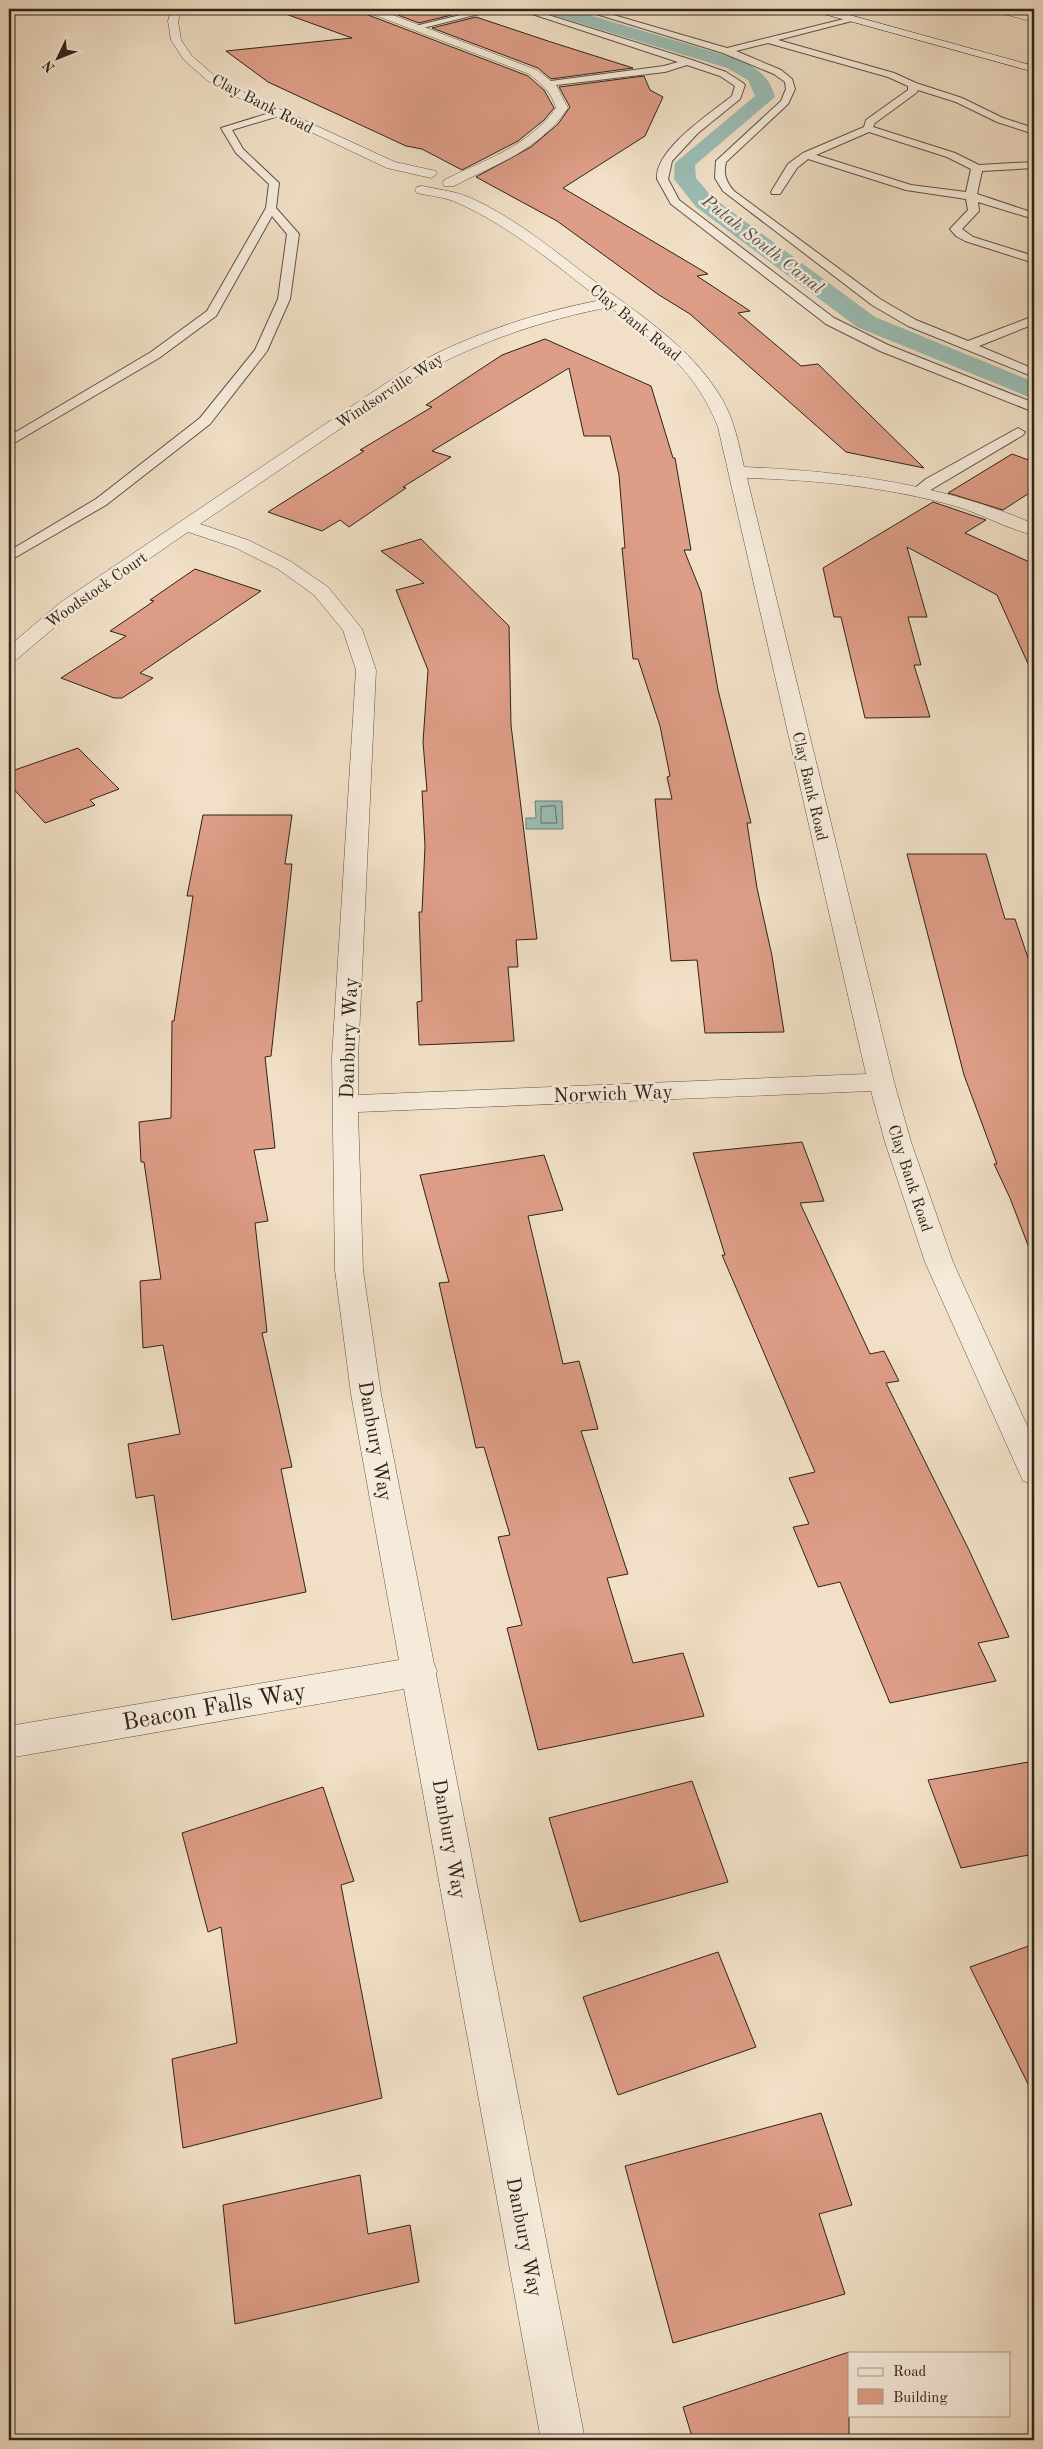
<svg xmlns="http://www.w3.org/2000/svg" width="1043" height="2449" viewBox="0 0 1043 2449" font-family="'Old Standard TT',serif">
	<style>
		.water { fill: #9bbdb5; stroke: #6f8077 }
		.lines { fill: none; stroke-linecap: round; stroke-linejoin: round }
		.shore { stroke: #647067; stroke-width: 1 }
		.canal { fill: #9bbdb5; fill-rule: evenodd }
		.building { fill: #de9d87; stroke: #2d2419 }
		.lane-casing { stroke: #5e5344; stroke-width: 2 }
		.street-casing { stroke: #5e5344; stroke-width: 1 }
		.secondary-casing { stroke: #2d2419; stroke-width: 1 }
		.lane { fill: #f6ebdb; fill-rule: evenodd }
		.street { fill: #f6ebdb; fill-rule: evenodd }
		.secondary { fill: #f6ebdb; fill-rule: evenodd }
		.labels { text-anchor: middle; stroke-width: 5; stroke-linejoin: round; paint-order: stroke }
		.far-street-label { font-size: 16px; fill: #2d2419; stroke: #f6ebdb }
		.far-water-label { font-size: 18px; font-style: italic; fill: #4e5248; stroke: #f6ebdb }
		.street-label { font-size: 20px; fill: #2d2419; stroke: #f6ebdb }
		.near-street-label { font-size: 24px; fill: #2d2419; stroke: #f6ebdb }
	</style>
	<rect width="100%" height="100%" fill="#f1e0c7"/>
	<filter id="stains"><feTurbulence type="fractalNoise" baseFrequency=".004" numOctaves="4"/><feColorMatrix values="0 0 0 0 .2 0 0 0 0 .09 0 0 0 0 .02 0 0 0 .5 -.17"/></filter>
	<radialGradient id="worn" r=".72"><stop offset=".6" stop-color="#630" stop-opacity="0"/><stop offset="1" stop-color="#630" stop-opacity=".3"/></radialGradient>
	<polygon class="water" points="535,801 562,801 563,829 526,829 526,818 536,818"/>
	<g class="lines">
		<polygon class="shore" points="555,806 557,823 541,823 541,807"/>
		<path class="canal" d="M543,9H569L741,60C758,69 770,77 775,97L695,165L696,178L712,197L875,317L1034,382V399L857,327L696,207L674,179L675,163L755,96L748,80L727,68L546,13Z"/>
	</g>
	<g class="building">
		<polygon points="283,9 361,9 363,13 528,76 544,90 554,108 544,120 518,141 462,170 422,149 406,146 268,82 226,51 352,38 283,13"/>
		<polygon points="382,9 453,9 464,12 419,23"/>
		<polygon points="476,17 551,42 633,68 551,79 538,68 432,28"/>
		<polygon points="644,76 650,90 663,97 645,136 563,188 708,274 697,276 750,311 738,313 801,366 818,364 924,468 846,452 690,314 659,295 557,221 476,177 531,147 558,124 570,107 559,87"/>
		<polygon points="545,339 651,386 673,458 675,458 691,550 684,550 701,592 718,690 751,823 747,823 757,888 772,956 784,1032 705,1033 697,960 671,961 655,799 672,799 667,777 670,776 660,726 638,659 633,659 622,548 625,548 619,475 610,436 584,436 569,368 432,451 451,457 403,487 406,488 349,527 340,520 322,531 268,512 364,451 360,450 432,407 426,405 502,355"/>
		<polygon points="1012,454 1034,462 1034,490 1003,510 948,493"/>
		<polygon points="933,502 986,520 965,533 1034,564 1034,677 997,595 907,547 927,617 908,617 921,665 914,665 930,717 865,718 841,617 834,617 823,568"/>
		<polygon points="421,539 509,626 511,725 537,939 516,940 518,967 508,967 514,1041 419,1045 417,1002 422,1001 419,912 422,912 425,846 422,791 427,791 423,742 428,670 396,590 424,583 381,551"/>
		<polygon points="195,569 261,591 140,673 153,678 122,698 114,698 61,678 126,636 110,631 154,601 150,600"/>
		<polygon points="78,748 119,789 90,800 95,805 45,823 9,784 9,772"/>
		<polygon points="203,815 292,815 285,864 292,864 271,1056 265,1057 275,1148 254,1150 268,1221 255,1223 267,1332 262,1333 292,1467 281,1469 306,1592 172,1620 154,1495 136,1498 128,1444 180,1434 163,1345 143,1348 140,1281 161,1279 144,1162 141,1162 139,1122 171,1118 172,1021 174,1021 193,896 187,896"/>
		<polygon points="907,854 986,854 1005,919 1015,919 1034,976 1034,1252 1031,1253 1010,1198 994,1164 997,1164 964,1075"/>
		<polygon points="802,1142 824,1201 800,1203 870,1354 884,1351 899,1381 886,1383 969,1550 1009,1637 978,1643 996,1681 890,1703 840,1582 818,1587 793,1527 809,1524 789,1478 815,1472 722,1255 725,1255 693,1153"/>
		<polygon points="544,1155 563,1210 528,1216 563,1364 579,1361 598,1429 581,1431 628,1574 607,1578 633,1663 683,1653 704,1716 538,1750 507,1628 522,1625 498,1537 510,1535 484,1447 476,1448 439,1283 449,1282 420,1175"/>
		<polygon points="1034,1761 1034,1854 961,1868 928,1780"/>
		<polygon points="692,1781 728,1882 580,1922 549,1818"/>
		<polygon points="323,1787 354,1881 341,1885 382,2098 183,2148 172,2059 237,2043 221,1927 208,1932 182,1833"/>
		<polygon points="1034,1944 1034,2096 970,1967"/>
		<polygon points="718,1952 756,2047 618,2095 583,1997"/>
		<polygon points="821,2113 852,2205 819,2214 845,2294 673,2343 625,2166"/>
		<polygon points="360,2175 368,2234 410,2225 419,2282 235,2324 223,2205"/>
		<polygon points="849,2352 849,2440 693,2440 683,2407"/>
	</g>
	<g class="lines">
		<g class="lane-casing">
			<g id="lane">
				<polygon points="485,9 495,10 415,30 411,27"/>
				<path d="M517,9H529L692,60L726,72L743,83L745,85L740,99L698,133L672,161L668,179L679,200L834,318L888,345L1034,403V412L880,351L826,324L671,204L657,179C655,149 711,113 732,96L735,86L720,76L687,65L665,72L548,86V82L551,81L664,66L678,62Z"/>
				<path d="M580,9H593L727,48L852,17V21L778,40L894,73L916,83L962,98L1003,118L1034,128V134L997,122L956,102L918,90L916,93L875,123L873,127L955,153L979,165L1034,162V168L982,171L977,194L1034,213V219L978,202L979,211L962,229L973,237L1034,256V263L965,241L956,236L950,229L968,210L966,199L906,190L808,159L797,168L780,194H772L771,192L788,164L803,153L864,127L866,120L908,90V86L888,77L768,43L736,51L781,70L792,79L795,89L788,104L726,162C723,174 726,182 734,191L880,299L916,320L968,341L1034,316V324L979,346L1034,369V377L908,326L872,305L723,191L715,178L716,161L781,101L786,89L785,82L774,74L723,53ZM869,132L947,157L971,169L966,192L911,185L816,155Z"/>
				<polygon points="279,110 282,111 282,115 232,130 243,149 279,183 276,208 299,234 290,299 267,351 210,424 106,505 9,561 9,551 96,499 200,418 255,350 278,299 287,234 272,216 216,316 159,358 9,446 9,436 151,352 207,311 266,208 269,184 236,153 221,128"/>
				<polygon points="1018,428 1025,432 1023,435 922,495 912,495 910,492 926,479"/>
			</g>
		</g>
		<g class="street-casing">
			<g id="street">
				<polygon points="172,9 182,9 178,21 181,40 192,56 216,77 245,93 395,162 436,171 437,174 431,178 387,168 237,97 208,81 184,60 171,40 168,21"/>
				<path d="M363,9H377L537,70L556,85L568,108C538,151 498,163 454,186H444L443,183L444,180C485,160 529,146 556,108C551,92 542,84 529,74L364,11Z"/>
				<polygon points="991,9 1007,9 1034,16 1034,22 992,11"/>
				<path d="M422,186C436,189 453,191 466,196C511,215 551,248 589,277C637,313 691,346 722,399C734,419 739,445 744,467C844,471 942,484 1034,524V535C1007,529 982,514 955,506C887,487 817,480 747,478L894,1082L911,1142L953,1262L1034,1441V1484L1023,1481L1019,1472L925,1262L885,1142L871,1091L358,1112L363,1270L381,1394L434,1664L437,1671L436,1674L585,2440H541L404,1689L9,1758V1726L399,1660L351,1394L335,1270L332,1058L356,670L343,630L314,595L278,569L236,548L188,532L75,610L16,660L9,662V646L61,602L410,367C471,334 534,313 601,300C556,265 511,227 458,203C446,197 430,196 417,193L415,190L417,187ZM610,307C659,345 694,367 718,427L866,1074L358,1095V1058L376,670L362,629L328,587L290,561L248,540L200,524L422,373C481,341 543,320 610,307Z"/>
			</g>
		</g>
		<g class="secondary-casing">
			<polygon id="secondary" points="812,9 828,9 1034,66 1034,72 813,11"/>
		</g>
		<use href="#lane" class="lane"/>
		<use href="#street" class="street"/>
		<use href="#secondary" class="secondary"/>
	</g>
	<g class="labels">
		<g class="far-street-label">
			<text transform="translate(263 103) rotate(27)" y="6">Clay Bank Road</text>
			<text transform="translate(636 322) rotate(39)" y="6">Clay Bank Road</text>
			<text transform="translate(389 390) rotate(-33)" y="6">Windsorville Way</text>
			<text transform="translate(96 589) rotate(-35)" y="6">Woodstock Court</text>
			<text transform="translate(811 786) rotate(77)" y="6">Clay Bank Road</text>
			<text transform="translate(911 1178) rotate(72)" y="6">Clay Bank Road</text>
		</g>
		<g class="far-water-label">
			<text transform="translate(763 244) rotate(38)" y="6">Putah South Canal</text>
		</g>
		<g class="street-label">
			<text transform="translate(348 1038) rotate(-88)" y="7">Danbury Way</text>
			<text transform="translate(613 1093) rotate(-2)" y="7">Norwich Way</text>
			<text transform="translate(376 1441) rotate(80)" y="7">Danbury Way</text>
			<text transform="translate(450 1839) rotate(80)" y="7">Danbury Way</text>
			<text transform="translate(525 2237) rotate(79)" y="7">Danbury Way</text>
		</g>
		<g class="near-street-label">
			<text transform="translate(214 1706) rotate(-10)" y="8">Beacon Falls Way</text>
		</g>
	</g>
	<rect width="1043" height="2449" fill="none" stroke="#f1e0c7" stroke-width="30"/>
	<rect x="10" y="10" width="1023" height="2429" fill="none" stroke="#2d2419" stroke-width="2.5"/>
	<rect x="15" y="15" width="1013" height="2419" fill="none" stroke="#2d2419"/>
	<rect x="848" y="2352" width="162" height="65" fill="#f6ebdb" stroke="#a69b8d"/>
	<rect x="858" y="2368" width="25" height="8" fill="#f6ebdb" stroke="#a69b8d"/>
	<text x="893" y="2376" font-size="15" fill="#2d2419">Road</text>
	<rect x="858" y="2389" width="25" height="15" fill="#de9d87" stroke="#a69b8d"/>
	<text x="893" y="2402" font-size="15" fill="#2d2419">Building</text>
	<g transform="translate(58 58) rotate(227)" stroke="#f6ebdb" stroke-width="4" paint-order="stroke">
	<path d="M0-4L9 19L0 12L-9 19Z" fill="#2d2419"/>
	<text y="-8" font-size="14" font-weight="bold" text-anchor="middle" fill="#2d2419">N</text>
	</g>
	<rect width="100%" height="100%" filter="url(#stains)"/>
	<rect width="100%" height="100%" fill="url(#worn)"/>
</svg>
